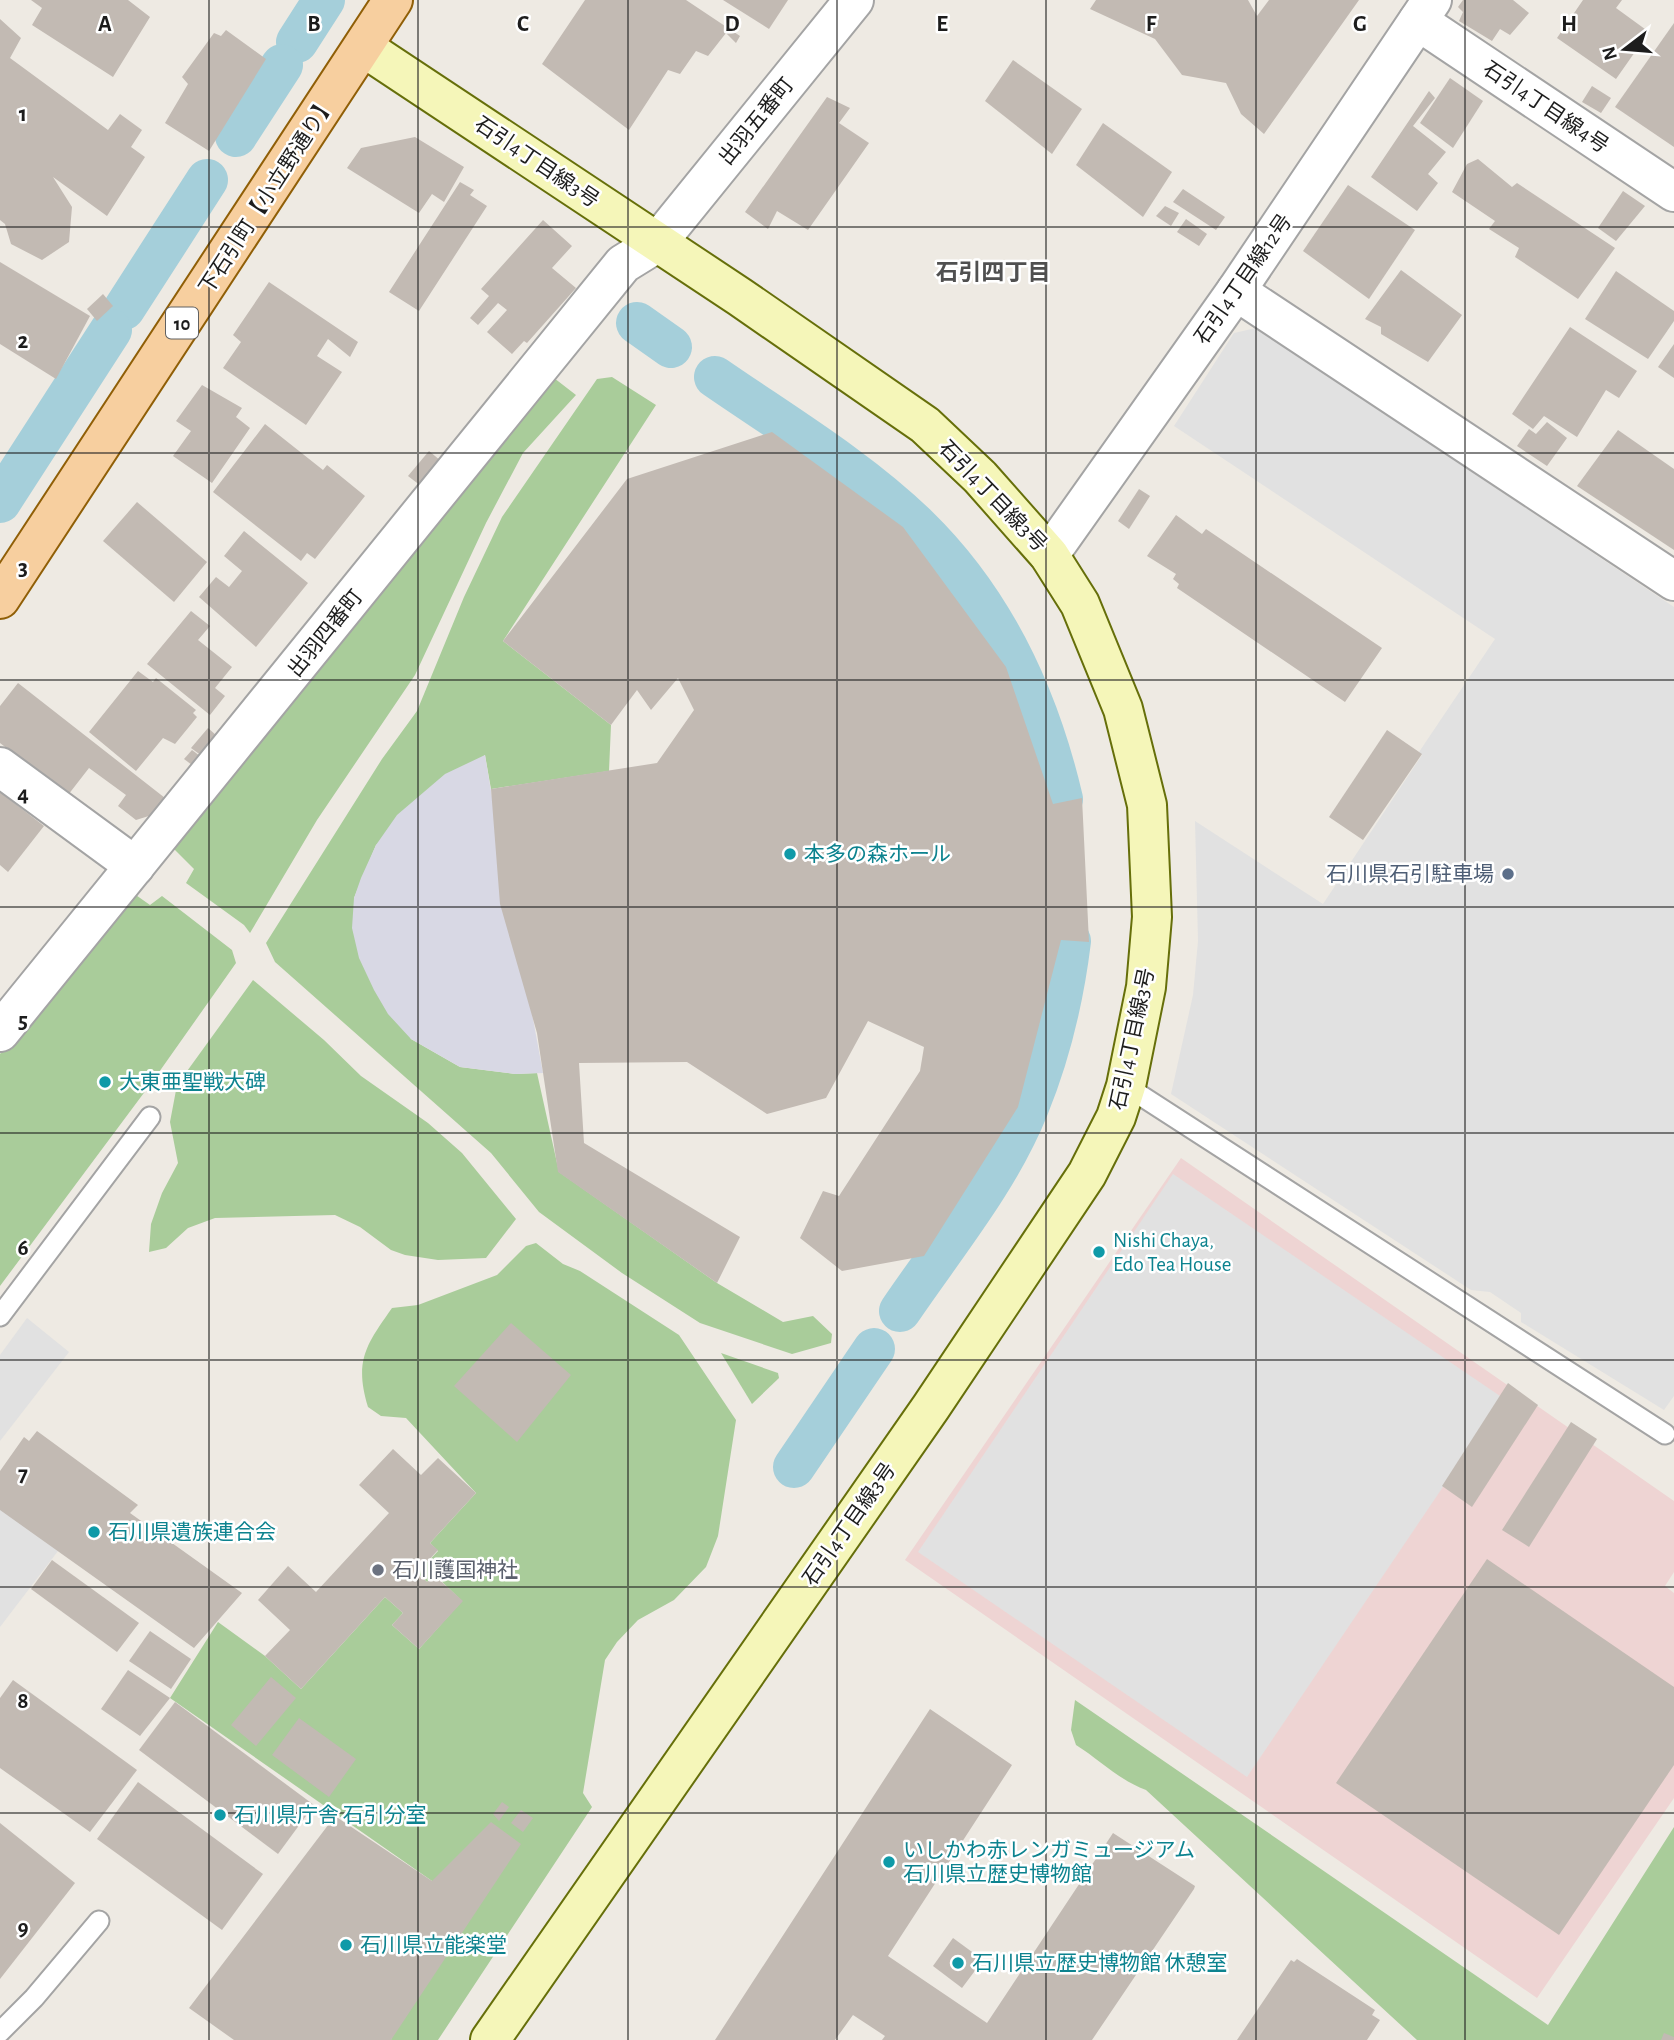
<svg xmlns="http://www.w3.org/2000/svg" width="1674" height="2040" viewBox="0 0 1674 2040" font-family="'Alegreya Sans','Noto Sans JP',sans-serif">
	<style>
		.commercial { fill: #eed4d3 }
		.forest { fill: #a9cc9a }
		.parking { fill: #e1e1e1 }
		.plaza { fill: #d8d8e4 }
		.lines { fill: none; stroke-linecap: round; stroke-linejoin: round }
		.canal { stroke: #a5cfda; stroke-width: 42 }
		.building { fill: #c2bab3 }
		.lane-casing { stroke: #a4a4a4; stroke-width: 23 }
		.street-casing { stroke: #a4a4a4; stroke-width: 42 }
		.secondary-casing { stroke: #666f0a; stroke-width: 42 }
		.primary-casing { stroke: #905f07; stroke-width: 42 }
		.lane { stroke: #fff; stroke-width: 19 }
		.street { stroke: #fff; stroke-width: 38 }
		.secondary { stroke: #f5f6b9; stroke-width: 38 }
		.primary { stroke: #f7cf9f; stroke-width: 38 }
		.grid { fill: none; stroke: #1d1d1d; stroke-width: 2; stroke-opacity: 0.55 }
		.culture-dot { fill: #0f9aa8; stroke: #fff; stroke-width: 2.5 }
		.service-dot { fill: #5c6f8a; stroke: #fff; stroke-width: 2.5 }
		.worship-dot { fill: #6b7280; stroke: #fff; stroke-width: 2.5 }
		.labels { text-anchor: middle; stroke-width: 5; stroke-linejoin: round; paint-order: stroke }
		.shield { fill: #fff; stroke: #616161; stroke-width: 2 }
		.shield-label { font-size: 19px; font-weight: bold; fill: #1d1d1d }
		.street-label { font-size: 21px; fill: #1d1d1d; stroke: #fff }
		.culture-label { font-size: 21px; fill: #0d838f; stroke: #fff; text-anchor: start }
		.service-label { font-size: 21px; fill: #4e5e75; stroke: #fff; text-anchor: end }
		.worship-label { font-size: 21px; fill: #5b616d; stroke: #fff; text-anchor: start }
		.neighbourhood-label { font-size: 23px; font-weight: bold; fill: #505050; stroke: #fff }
		.grid-label { font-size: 23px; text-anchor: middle; font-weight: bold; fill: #1d1d1d; stroke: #fff; stroke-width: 5; stroke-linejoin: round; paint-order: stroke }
	</style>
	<rect width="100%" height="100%" fill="#eeeae3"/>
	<polygon class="commercial" points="1181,1158 1674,1501 1674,1572 1665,1586 1674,1593 1674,1798 1537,1998 905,1560"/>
	<g class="forest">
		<polygon points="612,377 656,405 503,641 611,725 609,771 491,789 485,755 376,845 354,898 411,1039 460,1067 515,1074 537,1073 559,1172 717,1283 783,1322 813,1316 832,1334 831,1343 792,1354 700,1323 622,1273 539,1212 491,1153 275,962 266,943 382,759 417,711 464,597 502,517 597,379"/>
		<polygon points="554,378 576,395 523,453 486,523 415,675 317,820 250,933 244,925 186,883 194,869 172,847"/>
		<polygon points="133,893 150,905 162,896 232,950 236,963 152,1082 0,1286 0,1054"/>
		<polygon points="253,980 324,1040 361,1076 428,1123 462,1153 516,1219 486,1258 438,1260 405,1255 391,1250 360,1227 335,1215 215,1218 188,1228 166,1248 149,1252 151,1224 162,1193 178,1163 170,1122 177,1085"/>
		<path d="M536,1243L563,1264L580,1271L679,1335L736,1420L718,1536L706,1567L674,1600L638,1620L617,1642L605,1660L583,1793L592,1807L438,2040H391L432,1881L170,1698L218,1622L265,1656L301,1689L385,1597L403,1613L392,1625L419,1649L462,1601L435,1575L427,1582L417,1573L438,1551L430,1543L476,1493L406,1418L381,1416L368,1407C354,1361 366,1345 392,1308L418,1305L497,1275L526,1246Z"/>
		<polygon points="721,1353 778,1373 779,1378 752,1404"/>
		<path d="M1075,1700L1548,2025L1674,1827V2040H1417L1146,1790C1119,1780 1100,1760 1076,1745L1071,1730Z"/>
	</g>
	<g class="parking">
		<polygon points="1256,328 1674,607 1674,1396 1664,1410 1521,1322 1521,1313 1490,1292 1471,1290 1171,1094 1193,995 1198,941 1195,821 1323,904 1422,755 1419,752 1495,639 1174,426 1234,333"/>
		<polygon points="1173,1174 1503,1398 1247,1777 918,1552"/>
		<polygon points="27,1318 69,1352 0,1441 0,1355"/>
		<polygon points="0,1508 58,1551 0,1627"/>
	</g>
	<polygon class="plaza" points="485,755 492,797 543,1073 515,1074 460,1067 411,1039 388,1014 374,990 359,958 352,928 354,898 361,878 376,845 397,815 445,774"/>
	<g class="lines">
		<g class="canal">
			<polyline points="297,42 324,0"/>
			<polyline points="236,136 282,65"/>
			<polyline points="124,309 207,180"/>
			<polyline points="637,323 671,347"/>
			<path d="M715,377C783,424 857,468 917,526C993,600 1038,697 1062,799"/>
			<polyline points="0,502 111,330"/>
			<path d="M900,1311C944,1246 999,1180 1028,1107C1050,1053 1063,998 1070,941"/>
			<polyline points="794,1467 874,1349"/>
		</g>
	</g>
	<g class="building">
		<polygon points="31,0 128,0 150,17 113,77 32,25 42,8"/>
		<polygon points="585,0 686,0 740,36 736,43 726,33 708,56 696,51 680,74 668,70 629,130 542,64"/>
		<polygon points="723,0 788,0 769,29"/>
		<polygon points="1096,0 1248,0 1257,16 1269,0 1359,0 1264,134 1241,114 1226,83 1182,75 1155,39 1090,9"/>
		<polygon points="1463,0 1513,0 1529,13 1510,35 1500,29 1492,41 1459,21 1463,12 1458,7"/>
		<polygon points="1583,0 1622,0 1616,8 1649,32 1616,79 1557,38"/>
		<polygon points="0,19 21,38 10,58 108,130 120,114 142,130 131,147 145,157 107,216 53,177 72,207 69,242 42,260 11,244 5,224 0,220"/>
		<polygon points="1674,23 1674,147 1615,107"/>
		<polygon points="226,30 266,59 209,151 165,123 188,84 182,77 214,33 221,36"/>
		<polygon points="1013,60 1082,109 1052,154 985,101"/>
		<polygon points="1450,78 1483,101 1453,148 1420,123"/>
		<polygon points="1592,86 1611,98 1601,113 1582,102"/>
		<polygon points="1429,91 1435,98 1413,126 1446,152 1428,174 1438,183 1417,211 1371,177"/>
		<polygon points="827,97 850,108 839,123 869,143 808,230 777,211 768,229 745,212"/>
		<polygon points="1103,123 1172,172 1143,217 1076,165"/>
		<polygon points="415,137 464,167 444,202 432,194 419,213 347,168 361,148"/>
		<polygon points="1478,159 1512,187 1517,183 1615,248 1578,299 1515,257 1519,248 1489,229 1495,221 1452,192 1467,164"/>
		<polygon points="460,182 474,190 470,195 487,206 419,311 389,292"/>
		<polygon points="1348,185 1415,230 1369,299 1303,251"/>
		<polygon points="1183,189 1225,217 1216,230 1173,202"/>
		<polygon points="1623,191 1645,206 1616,241 1598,228"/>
		<polygon points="1165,206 1179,213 1171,226 1156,216"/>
		<polygon points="1186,219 1207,234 1199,246 1177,232"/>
		<polygon points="543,220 572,246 552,268 576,288 527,343 524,341 512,354 487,332 507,310 498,303 478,325 470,318 489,296 481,289"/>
		<polygon points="0,262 90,316 56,379 0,344"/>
		<polygon points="1401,270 1462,315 1428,362 1381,334 1381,327 1365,319"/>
		<polygon points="1616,271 1674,311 1674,321 1648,359 1585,319"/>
		<polygon points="269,282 358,342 350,357 328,339 317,356 342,372 306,425 223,368 241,342 233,335"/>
		<polygon points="103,294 113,306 97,321 87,309"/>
		<polygon points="1570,327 1637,371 1619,398 1606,390 1577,437 1544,416 1533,429 1512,414"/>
		<polygon points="1674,344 1674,378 1658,367"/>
		<polygon points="202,385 242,408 236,417 250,428 212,483 173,456 191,431 176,421"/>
		<polygon points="1547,422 1567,438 1547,466 1517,446 1529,429 1536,434"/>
		<polygon points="265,424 323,470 327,465 365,496 315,559 307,553 301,561 213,492"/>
		<polygon points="1618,430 1674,469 1674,550 1577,486"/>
		<polygon points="772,432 903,527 1006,667 1053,804 1082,798 1089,942 1061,940 1018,1107 924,1256 842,1271 800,1238 823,1191 839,1196 920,1071 924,1047 868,1021 826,1098 767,1114 687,1062 579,1063 584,1143 740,1237 717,1283 558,1172 537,1033 500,904 491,789 657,763 694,710 678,678 651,710 637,690 611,725 503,641 627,479"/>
		<polygon points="429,451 441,461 421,486 408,476"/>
		<polygon points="1139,489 1150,496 1129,529 1118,521"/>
		<polygon points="137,502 207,562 174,602 103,541"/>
		<polygon points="1176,515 1202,534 1206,529 1382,648 1345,702 1177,588 1179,584 1173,579 1176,574 1147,556"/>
		<polygon points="244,531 308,583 256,647 199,597 216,577 229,587 242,571 224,556"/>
		<polygon points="191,611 210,626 198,640 232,667 215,688 225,696 210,715 147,664"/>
		<polygon points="138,671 153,682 156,678 196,710 193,713 197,717 175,744 163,738 136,771 89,732"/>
		<polygon points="18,683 165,798 152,815 136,820 118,806 126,795 89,768 68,795 0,743 0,706"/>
		<polygon points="208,728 217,736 202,756 191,748"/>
		<polygon points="1387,730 1422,754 1363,840 1329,817"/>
		<polygon points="192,750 200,756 192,765 184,759"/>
		<polygon points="0,792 44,826 8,872 0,865"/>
		<polygon points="511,1323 571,1375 517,1442 454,1386"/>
		<polygon points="1508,1383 1538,1405 1472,1507 1442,1486"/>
		<polygon points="1571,1422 1597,1439 1529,1547 1502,1530"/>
		<polygon points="37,1431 138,1505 130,1513 242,1593 194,1648 0,1510 0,1471 24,1437 29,1441"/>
		<polygon points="393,1449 421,1475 438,1458 476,1493 430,1543 438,1550 417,1573 427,1582 434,1575 463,1601 419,1649 392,1625 403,1613 385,1597 301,1689 265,1656 290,1630 258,1600 288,1566 316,1592 389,1513 359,1485"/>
		<polygon points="1487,1559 1674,1687 1674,1765 1559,1935 1336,1783"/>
		<polygon points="52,1560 139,1623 117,1652 31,1589"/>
		<polygon points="150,1631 191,1659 171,1689 129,1661"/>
		<polygon points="128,1670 170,1698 140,1736 101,1709"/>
		<polygon points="271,1677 296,1698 256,1746 231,1725"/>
		<polygon points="13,1680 137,1770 90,1832 0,1768 0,1698"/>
		<polygon points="175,1702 314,1805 278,1854 139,1750"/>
		<polygon points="930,1709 1012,1765 888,1956 987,2023 1113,1833 1195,1886 1194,1889 1092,2040 882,2040 885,2036 853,2015 835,2040 715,2040"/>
		<polygon points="299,1718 356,1759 329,1797 272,1755"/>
		<polygon points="138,1782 263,1874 222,1930 97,1839"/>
		<polygon points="502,1802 509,1807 499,1821 493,1814"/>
		<polygon points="521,1810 533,1818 523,1832 511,1823"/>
		<polygon points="335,1816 432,1881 491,1822 521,1844 391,2040 234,2040 189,2008"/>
		<polygon points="0,1823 75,1883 0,1979"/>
		<polygon points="953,1938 983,1960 962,1988 933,1966"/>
		<polygon points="1297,1959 1375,2010 1372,2015 1380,2020 1367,2040 1237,2040 1291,1960 1294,1962"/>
		<polygon points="1664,2033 1674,2037 1674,2040 1661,2040"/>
	</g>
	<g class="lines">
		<g class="lane-casing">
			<g id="lane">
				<polyline points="1126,1086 1665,1434"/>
				<polyline points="0,1316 150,1117"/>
				<polyline points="0,2032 34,1998 99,1921"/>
			</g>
		</g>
		<g class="street-casing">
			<g id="street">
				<polyline points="1418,21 1674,192"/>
				<polyline points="1236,291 1674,581"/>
				<polyline points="1049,555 1236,291 1432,0"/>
				<polyline points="0,767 135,866"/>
				<polyline points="0,1032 623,264 657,243 854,0"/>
			</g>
		</g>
		<g class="secondary-casing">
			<polyline id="secondary" points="363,47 740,297 925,425 980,477 1049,555 1080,604 1123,709 1147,805 1152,917 1146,987 1126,1086 1116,1117 1087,1174 931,1407 490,2040"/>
		</g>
		<g class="primary-casing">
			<polyline id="primary" points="0,599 393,0"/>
		</g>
		<use href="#lane" class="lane"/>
		<use href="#street" class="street"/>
		<use href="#secondary" class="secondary"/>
		<use href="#primary" class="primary"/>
	</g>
	<path class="grid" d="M209,0V2040M418,0V2040M628,0V2040M837,0V2040M1046,0V2040M1256,0V2040M1465,0V2040M0,227H1674M0,453H1674M0,680H1674M0,907H1674M0,1133H1674M0,1360H1674M0,1587H1674M0,1813H1674"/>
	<g class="culture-dot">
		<circle cx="790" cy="854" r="7"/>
		<circle cx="105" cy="1082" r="7"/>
		<circle cx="1099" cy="1252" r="7"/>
		<circle cx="94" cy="1532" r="7"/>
		<circle cx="220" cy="1815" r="7"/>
		<circle cx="889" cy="1862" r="7"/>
		<circle cx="346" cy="1945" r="7"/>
		<circle cx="958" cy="1963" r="7"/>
	</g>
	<circle class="service-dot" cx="1508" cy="874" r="7"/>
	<circle class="worship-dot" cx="378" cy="1570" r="7"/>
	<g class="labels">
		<rect class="shield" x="166" y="307.5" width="32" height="31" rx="5"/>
		<g class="shield-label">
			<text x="182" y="330">10</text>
		</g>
		<g class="street-label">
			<text transform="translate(1546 107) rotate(34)" y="7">石引4丁目線4号</text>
			<text transform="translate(756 121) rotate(-51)" y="7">出羽五番町</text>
			<text transform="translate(537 162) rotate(34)" y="7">石引4丁目線3号</text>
			<text transform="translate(267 195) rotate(-57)" y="7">下石引町【小立野通り】</text>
			<text transform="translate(1243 279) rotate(-55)" y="7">石引4丁目線12号</text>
			<text transform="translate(993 496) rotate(46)" y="7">石引4丁目線3号</text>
			<text transform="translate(325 633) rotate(-51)" y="7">出羽四番町</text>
			<text transform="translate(1132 1039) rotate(-78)" y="7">石引4丁目線3号</text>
			<text transform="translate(849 1524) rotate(-55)" y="7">石引4丁目線3号</text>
		</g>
		<g class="culture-label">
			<text x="804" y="861">本多の森ホール</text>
			<text x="119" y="1089">大東亜聖戦大碑</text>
			<text x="1113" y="1247">Nishi Chaya,<tspan x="1113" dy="24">Edo Tea House</tspan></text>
			<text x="108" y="1539">石川県遺族連合会</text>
			<text x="234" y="1822">石川県庁舎 石引分室</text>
			<text x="903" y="1857">いしかわ赤レンガミュージアム<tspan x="903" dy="24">石川県立歴史博物館</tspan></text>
			<text x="360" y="1952">石川県立能楽堂</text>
			<text x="972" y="1970">石川県立歴史博物館 休憩室</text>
		</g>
		<g class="service-label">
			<text x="1494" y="881">石川県石引駐車場</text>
		</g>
		<g class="worship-label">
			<text x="392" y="1577">石川護国神社</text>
		</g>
		<g class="neighbourhood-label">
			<text x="993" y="280">石引四丁目</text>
		</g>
	</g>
	<g class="grid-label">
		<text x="105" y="31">A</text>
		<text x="314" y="31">B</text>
		<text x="523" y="31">C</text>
		<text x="732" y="31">D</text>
		<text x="942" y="31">E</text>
		<text x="1151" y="31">F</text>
		<text x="1360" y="31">G</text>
		<text x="1569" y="31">H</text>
		<text x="23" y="121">1</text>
		<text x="23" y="348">2</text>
		<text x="23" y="575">3</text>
		<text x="23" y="801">4</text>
		<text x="23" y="1028">5</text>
		<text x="23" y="1255">6</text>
		<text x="23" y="1481">7</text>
		<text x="23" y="1708">8</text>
		<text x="23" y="1935">9</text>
	</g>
	<g transform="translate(1625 49) rotate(254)" stroke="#ffffff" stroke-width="5" paint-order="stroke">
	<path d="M0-5L12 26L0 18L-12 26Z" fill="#1d1d1d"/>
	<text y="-10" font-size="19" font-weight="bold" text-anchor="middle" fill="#1d1d1d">N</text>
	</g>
</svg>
